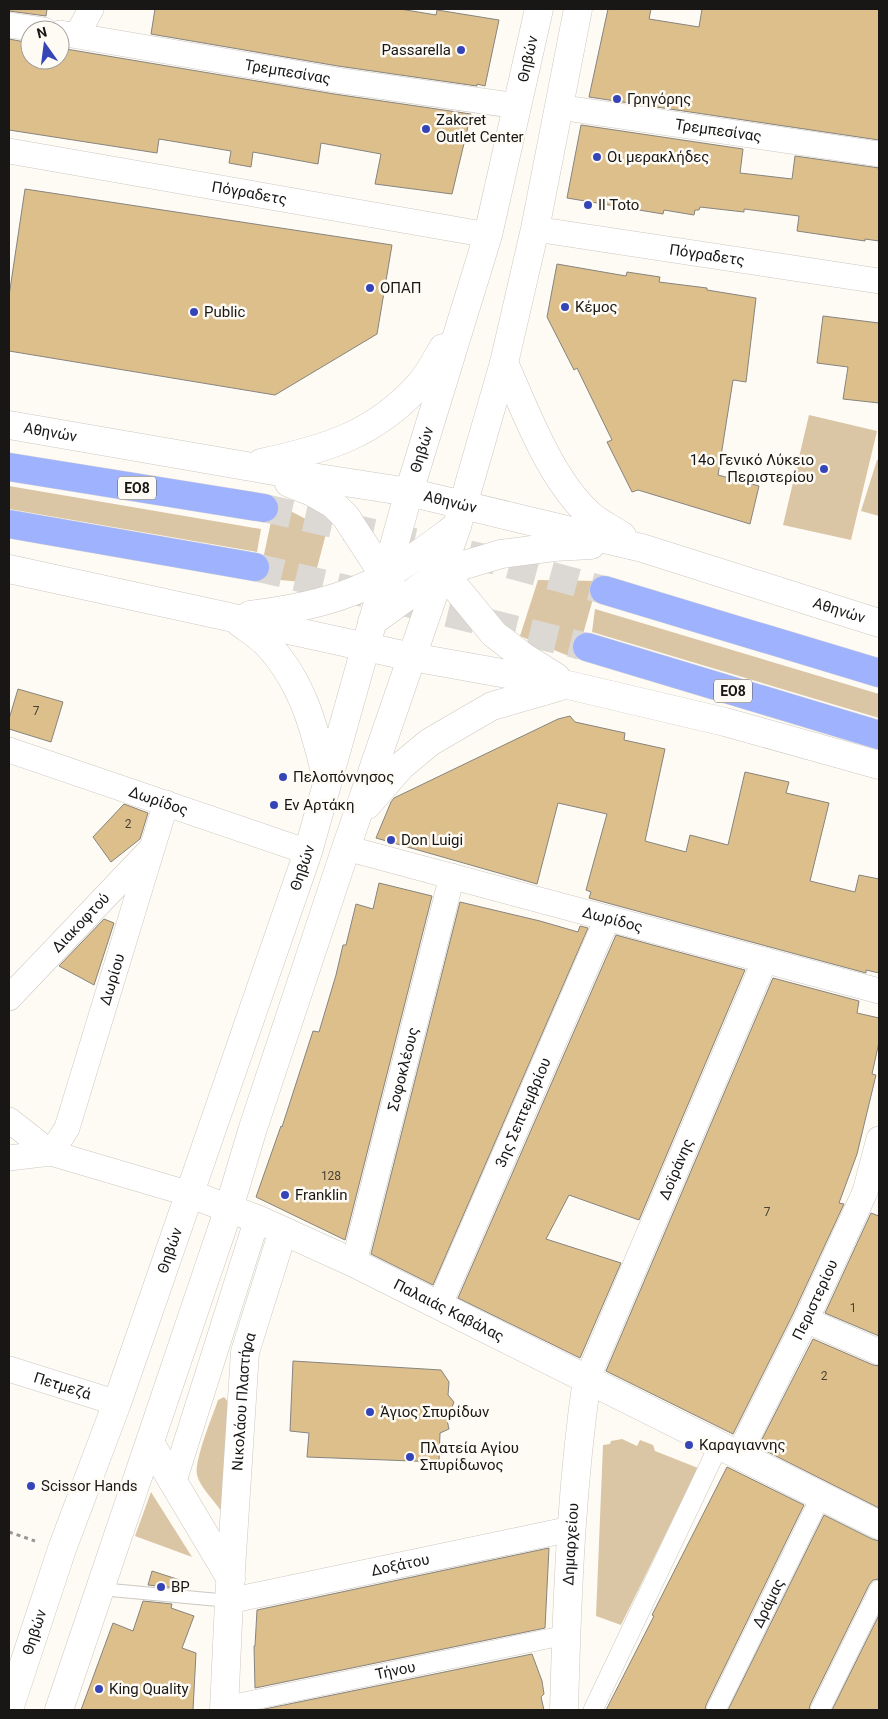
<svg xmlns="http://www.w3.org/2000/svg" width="888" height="1719" viewBox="0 0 888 1719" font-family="Roboto,sans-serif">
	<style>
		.green { fill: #dac6a5 }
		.building { fill: #ddbf8c; stroke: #87847e }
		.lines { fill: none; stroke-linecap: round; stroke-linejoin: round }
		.trunk-tunnel { stroke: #dcd8d3; stroke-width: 28; stroke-dasharray: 28 14; stroke-linecap: butt }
		.service-casing { stroke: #ccc8c2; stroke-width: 14 }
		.pedestrian-casing { stroke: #ccc8c2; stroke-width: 20 }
		.minor-casing { stroke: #ccc8c2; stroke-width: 26 }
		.tertiary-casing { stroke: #ccc8c2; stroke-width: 29 }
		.secondary-casing { stroke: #ccc8c2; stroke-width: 29 }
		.trunk-casing { stroke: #d6d5d5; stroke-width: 29 }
		.path { stroke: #9b9893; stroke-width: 3; stroke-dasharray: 4 4; stroke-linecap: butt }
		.service { stroke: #fff; stroke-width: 12 }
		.pedestrian { stroke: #fff; stroke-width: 19 }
		.minor { stroke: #fff; stroke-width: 25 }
		.tertiary { stroke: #fff; stroke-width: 28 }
		.secondary { stroke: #fff; stroke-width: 28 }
		.trunk { stroke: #9eb2fe; stroke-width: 28 }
		.poi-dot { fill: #3545b7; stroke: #fefaf4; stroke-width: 2 }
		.labels { text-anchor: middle; stroke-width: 5; stroke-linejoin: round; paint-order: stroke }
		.number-label { font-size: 12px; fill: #4a4133 }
		.shield { fill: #fefaf4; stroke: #5e5b58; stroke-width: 1 }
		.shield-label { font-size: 14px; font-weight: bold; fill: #191715 }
		.poi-label { font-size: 15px; fill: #191715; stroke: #fefaf4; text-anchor: start }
		.street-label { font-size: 15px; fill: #191715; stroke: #fefaf4 }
	</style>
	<rect width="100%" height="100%" fill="#fefaf4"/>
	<g class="green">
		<polygon points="809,415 877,431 851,540 783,525"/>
		<polygon points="877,460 879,460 879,516 861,511"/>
		<polygon points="9,486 261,529 257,552 9,509"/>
		<polygon points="275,503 327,530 313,583 259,578"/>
		<polygon points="538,580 598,581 576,659 520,636"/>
		<polygon points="595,609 879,694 879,718 592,632"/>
		<path d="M224,1397L229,1403L221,1511C214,1500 200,1487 197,1475C194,1460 213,1415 218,1400Z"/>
		<polygon points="622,1439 637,1446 640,1440 653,1445 655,1451 698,1468 621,1625 596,1616 603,1445 610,1444 611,1441"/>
		<polygon points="151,1492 192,1557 135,1536"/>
	</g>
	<g class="building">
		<polygon points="9,9 47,9 46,16 9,11"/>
		<polygon points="155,9 400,9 436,15 437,10 499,20 485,86 477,84 477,86 338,66 151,34"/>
		<polygon points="608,9 651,9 649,19 699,27 702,9 879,9 879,140 589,97"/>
		<polygon points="9,39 30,43 30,60 60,60 60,48 334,94 471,114 452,194 375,184 381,154 321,143 318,164 253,152 251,167 229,163 231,151 159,139 157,153 9,130"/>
		<polygon points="581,125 743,149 740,173 792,179 795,156 879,168 879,241 865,239 865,241 797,231 799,216 744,209 744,212 700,207 699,210 695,210 694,215 664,210 663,214 567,198"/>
		<polygon points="25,189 392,245 377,334 275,395 9,351 9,296"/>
		<polygon points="557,264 626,276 627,272 660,277 659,282 707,288 707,290 756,298 746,382 733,380 718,475 759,486 750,524 638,490 632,492 607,442 612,440 577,368 574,370 547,317"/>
		<polygon points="823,316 879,323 879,403 843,399 848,367 817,363"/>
		<polygon points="18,689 63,702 51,742 9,729 9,719"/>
		<polygon points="570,716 575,722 625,733 624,740 665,749 645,841 686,852 690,835 728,845 745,772 789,782 786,793 829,803 810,881 855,892 859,875 879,879 879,973 866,970 866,973 589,898 591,892 586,890 607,814 558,803 537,884 376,838 391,802 394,798 558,719"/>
		<polygon points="124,804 148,813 140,839 111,862 93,837"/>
		<polygon points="379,883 432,896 345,1240 256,1197 281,1126 282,1127 313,1031 319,1032 336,975 343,945 346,945 356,904 373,909"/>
		<polygon points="460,902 540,921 578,932 580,926 588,928 433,1285 371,1254"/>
		<polygon points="104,919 114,923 94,985 59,966"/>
		<polygon points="616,935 745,970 639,1220 569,1195 546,1239 621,1263 580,1358 458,1298"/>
		<polygon points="773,978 859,1001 857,1013 879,1018 879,1042 872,1074 876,1075 857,1154 839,1203 844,1204 793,1314 733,1434 606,1371"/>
		<polygon points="871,1213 879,1216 879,1336 825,1313"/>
		<polygon points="813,1339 873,1365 879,1366 879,1508 758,1447"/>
		<polygon points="293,1361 441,1370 449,1382 448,1395 454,1402 447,1420 449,1429 440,1433 439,1462 307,1457 309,1433 290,1431"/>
		<polygon points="727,1467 804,1505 706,1705 705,1710 606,1710 654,1616 652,1615"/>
		<polygon points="824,1515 872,1539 879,1541 879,1579 873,1580 869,1585 810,1705 809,1710 728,1710"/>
		<polygon points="549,1548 545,1628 255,1688 254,1646 255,1646 257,1610"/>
		<polygon points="152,1571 180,1580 177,1588 148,1585"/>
		<polygon points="143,1601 172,1604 171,1608 194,1616 182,1648 196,1653 193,1710 81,1710 113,1623 133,1631"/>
		<polygon points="879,1615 879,1710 832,1710"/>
		<polygon points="532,1654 542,1681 544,1694 541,1697 544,1710 260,1710"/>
	</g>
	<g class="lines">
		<g class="trunk-tunnel">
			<polyline points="264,508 493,560 604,590"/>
			<polyline points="255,567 368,594"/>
			<polyline points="407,603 587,647"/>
		</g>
		<g class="service-casing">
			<polyline id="service" points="100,1589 229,1601"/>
		</g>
		<g class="pedestrian-casing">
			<g id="pedestrian">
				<path id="s1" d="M225,1706L566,1635"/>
				<polyline points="593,1710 719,1445"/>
				<path id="s2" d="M716,1710L821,1496"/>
				<polyline points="820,1710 879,1590"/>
			</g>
		</g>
		<g class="minor-casing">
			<g id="minor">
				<polyline points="9,25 44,30"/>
				<path id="s3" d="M60,33L336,80L517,106"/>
				<polyline points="77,35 91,9"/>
				<path id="s4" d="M558,107L879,154"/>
				<path id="s5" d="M9,151L488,235"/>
				<path id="s6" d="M535,229L879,281"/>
				<path id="s7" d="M9,750L308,852"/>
				<path id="s8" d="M346,848L879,991"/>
				<path id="s9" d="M9,998L149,851"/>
				<polyline points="9,1120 51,1153 190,1194"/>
				<path id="s10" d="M51,1153L67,1128L166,803"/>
				<polyline points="9,1158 51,1153"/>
				<path id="s11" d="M354,1263L452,876"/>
				<path id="s12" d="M439,1306L607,919"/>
				<polyline points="806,1320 879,1352"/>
				<path id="s13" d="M9,1369L117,1403"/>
				<path id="s14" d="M587,1379L765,960"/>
				<path id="s15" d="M739,1454L806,1320L865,1192L879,1139"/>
				<polyline points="173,1484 257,1219"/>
				<path id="s16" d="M229,1601L571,1529"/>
			</g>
		</g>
		<g class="tertiary-casing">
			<g id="tertiary">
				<path id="s17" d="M190,1194L257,1219L354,1263L879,1525"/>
				<polyline points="150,1443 231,1579"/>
				<path id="s18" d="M224,1710L229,1601L245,1352L283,1231"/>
				<path id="s19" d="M564,1710C567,1599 571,1489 587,1379"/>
			</g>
		</g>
		<g class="secondary-casing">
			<g id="secondary">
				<path d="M504,363C526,412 550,479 590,515C599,523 612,529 622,536"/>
				<path id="s20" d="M9,425L286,473L409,492L642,548L879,623"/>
				<path d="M261,463C325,449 375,435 420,384C429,374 436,360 443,348"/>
				<polyline points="289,483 312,492 333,504 346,517 391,586"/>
				<polyline points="433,560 494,634 524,657 556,677"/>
				<polyline points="9,569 412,657 568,685 725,722 879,765"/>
				<path d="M250,615C296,609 344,600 385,576C410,562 434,543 457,526"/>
				<path d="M239,622C248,629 258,635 266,643C303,681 315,730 327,780"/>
				<polyline points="372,622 441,572 501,554 554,547 591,545"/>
				<polyline points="367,805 401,766 430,742 492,706 558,687"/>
				<path id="s21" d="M9,1709L62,1549L117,1403L308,852L409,492L488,235L539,9"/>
				<polyline points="59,1710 229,1208 253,1128 346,848 457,526 504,363 535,229 578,9"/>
			</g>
		</g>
		<g class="trunk-casing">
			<g id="trunk">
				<polyline points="9,467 264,508"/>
				<polyline points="9,524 255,567"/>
				<polyline points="604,590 879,673"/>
				<polyline points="587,647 879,735"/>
			</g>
		</g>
		<polyline class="path" points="9,1532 35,1541"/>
		<use href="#service" class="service"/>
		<use href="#pedestrian" class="pedestrian"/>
		<use href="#minor" class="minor"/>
		<use href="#tertiary" class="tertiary"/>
		<use href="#secondary" class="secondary"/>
		<use href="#trunk" class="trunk"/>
	</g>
	<g class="poi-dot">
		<circle cx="461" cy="50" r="5"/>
		<circle cx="617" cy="99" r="5"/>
		<circle cx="426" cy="129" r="5"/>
		<circle cx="597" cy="157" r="5"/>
		<circle cx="588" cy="205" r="5"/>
		<circle cx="370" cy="288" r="5"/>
		<circle cx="565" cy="307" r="5"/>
		<circle cx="194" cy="312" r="5"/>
		<circle cx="824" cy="469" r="5"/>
		<circle cx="283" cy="777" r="5"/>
		<circle cx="274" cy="805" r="5"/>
		<circle cx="391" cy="840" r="5"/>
		<circle cx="285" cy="1195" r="5"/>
		<circle cx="370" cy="1412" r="5"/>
		<circle cx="689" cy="1445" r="5"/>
		<circle cx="410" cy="1457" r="5"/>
		<circle cx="31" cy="1486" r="5"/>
		<circle cx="161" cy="1587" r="5"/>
		<circle cx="99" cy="1689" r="5"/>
	</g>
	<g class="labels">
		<g class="number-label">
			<text x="36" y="715">7</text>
			<text x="128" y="828">2</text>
			<text x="331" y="1180">128</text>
			<text x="767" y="1216">7</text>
			<text x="853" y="1312">1</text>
			<text x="824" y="1380">2</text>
		</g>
		<g class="shield">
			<rect x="118" y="476.5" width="38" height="23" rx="4"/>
			<rect x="714" y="679.5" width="38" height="23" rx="4"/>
		</g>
		<g class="shield-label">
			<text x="137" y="493">ΕΟ8</text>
			<text x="733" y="696">ΕΟ8</text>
		</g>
		<g class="poi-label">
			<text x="451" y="55" text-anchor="end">Passarella</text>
			<text x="627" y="104">Γρηγόρης</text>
			<text x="436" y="125">Zakcret<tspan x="436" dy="17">Outlet Center</tspan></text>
			<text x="607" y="162">Οι μερακλήδες</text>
			<text x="598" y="210">Il Toto</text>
			<text x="380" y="293">ΟΠΑΠ</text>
			<text x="575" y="312">Κέμος</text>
			<text x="204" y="317">Public</text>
			<text x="814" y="465" text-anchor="end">14ο Γενικό Λύκειο<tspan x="814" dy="17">Περιστερίου</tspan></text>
			<text x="293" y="782">Πελοπόννησος</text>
			<text x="284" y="810">Εν Αρτάκη</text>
			<text x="401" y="845">Don Luigi</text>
			<text x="295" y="1200">Franklin</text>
			<text x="380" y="1417">Άγιος Σπυρίδων</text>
			<text x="699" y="1450">Καραγιαννης</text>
			<text x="420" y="1453">Πλατεία Αγίου<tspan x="420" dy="17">Σπυρίδωνος</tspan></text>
			<text x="41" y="1491">Scissor Hands</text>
			<text x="171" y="1592">BP</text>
			<text x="109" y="1694">King Quality</text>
		</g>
		<g class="street-label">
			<text dy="5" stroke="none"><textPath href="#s21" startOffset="1731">Θηβών</textPath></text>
			<text dy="5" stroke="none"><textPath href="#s3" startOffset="231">Τρεμπεσίνας</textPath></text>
			<text dy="5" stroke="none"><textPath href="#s4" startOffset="162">Τρεμπεσίνας</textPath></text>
			<text dy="5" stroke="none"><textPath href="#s5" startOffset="244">Πόγραδετς</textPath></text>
			<text dy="5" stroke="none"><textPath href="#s6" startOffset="174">Πόγραδετς</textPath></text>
			<text dy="5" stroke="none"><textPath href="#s20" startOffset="42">Αθηνών</textPath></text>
			<text dy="5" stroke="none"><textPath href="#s21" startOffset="1326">Θηβών</textPath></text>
			<text dy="5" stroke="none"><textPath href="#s20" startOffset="448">Αθηνών</textPath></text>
			<text dy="5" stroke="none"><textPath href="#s20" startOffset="852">Αθηνών</textPath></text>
			<text dy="5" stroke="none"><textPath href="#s7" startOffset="158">Δωρίδος</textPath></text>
			<text dy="5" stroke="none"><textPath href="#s21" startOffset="891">Θηβών</textPath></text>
			<text dy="5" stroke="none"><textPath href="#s8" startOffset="276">Δωρίδος</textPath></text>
			<text dy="5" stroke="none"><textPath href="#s9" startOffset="104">Διακοφτού</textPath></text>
			<text dy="5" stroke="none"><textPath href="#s10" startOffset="185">Δωρίου</textPath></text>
			<text dy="5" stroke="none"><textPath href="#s11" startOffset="200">Σοφοκλέους</textPath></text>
			<text dy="5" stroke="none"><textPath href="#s12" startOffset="211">3ης Σεπτεμβρίου</textPath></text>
			<text dy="5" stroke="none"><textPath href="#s14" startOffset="228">Δοϊράνης</textPath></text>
			<text dy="5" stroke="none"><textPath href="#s21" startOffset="486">Θηβών</textPath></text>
			<text dy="5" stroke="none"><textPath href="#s15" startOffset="172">Περιστερίου</textPath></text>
			<text dy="5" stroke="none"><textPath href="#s17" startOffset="284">Παλαιάς Καβάλας</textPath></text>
			<text dy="5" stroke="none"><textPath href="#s13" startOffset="56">Πετμεζά</textPath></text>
			<text dy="5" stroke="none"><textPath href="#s18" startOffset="309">Νικολάου Πλαστήρα</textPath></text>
			<text dy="5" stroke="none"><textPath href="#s19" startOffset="166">Δημαρχείου</textPath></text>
			<text dy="5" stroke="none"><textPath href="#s16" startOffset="175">Δοξάτου</textPath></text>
			<text dy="5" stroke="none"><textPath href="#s2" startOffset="119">Δράμας</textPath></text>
			<text dy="5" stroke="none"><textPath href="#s21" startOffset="81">Θηβών</textPath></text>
			<text dy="5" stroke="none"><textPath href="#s1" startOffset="174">Τήνου</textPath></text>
		</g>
	</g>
	<rect width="888" height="1719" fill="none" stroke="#191715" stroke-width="20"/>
	<g transform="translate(45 45) rotate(346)"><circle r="24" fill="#fefaf4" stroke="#a29f9b"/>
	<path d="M0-4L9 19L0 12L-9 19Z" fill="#3545b7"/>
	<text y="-8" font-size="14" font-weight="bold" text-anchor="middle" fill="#191715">N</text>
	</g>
</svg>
